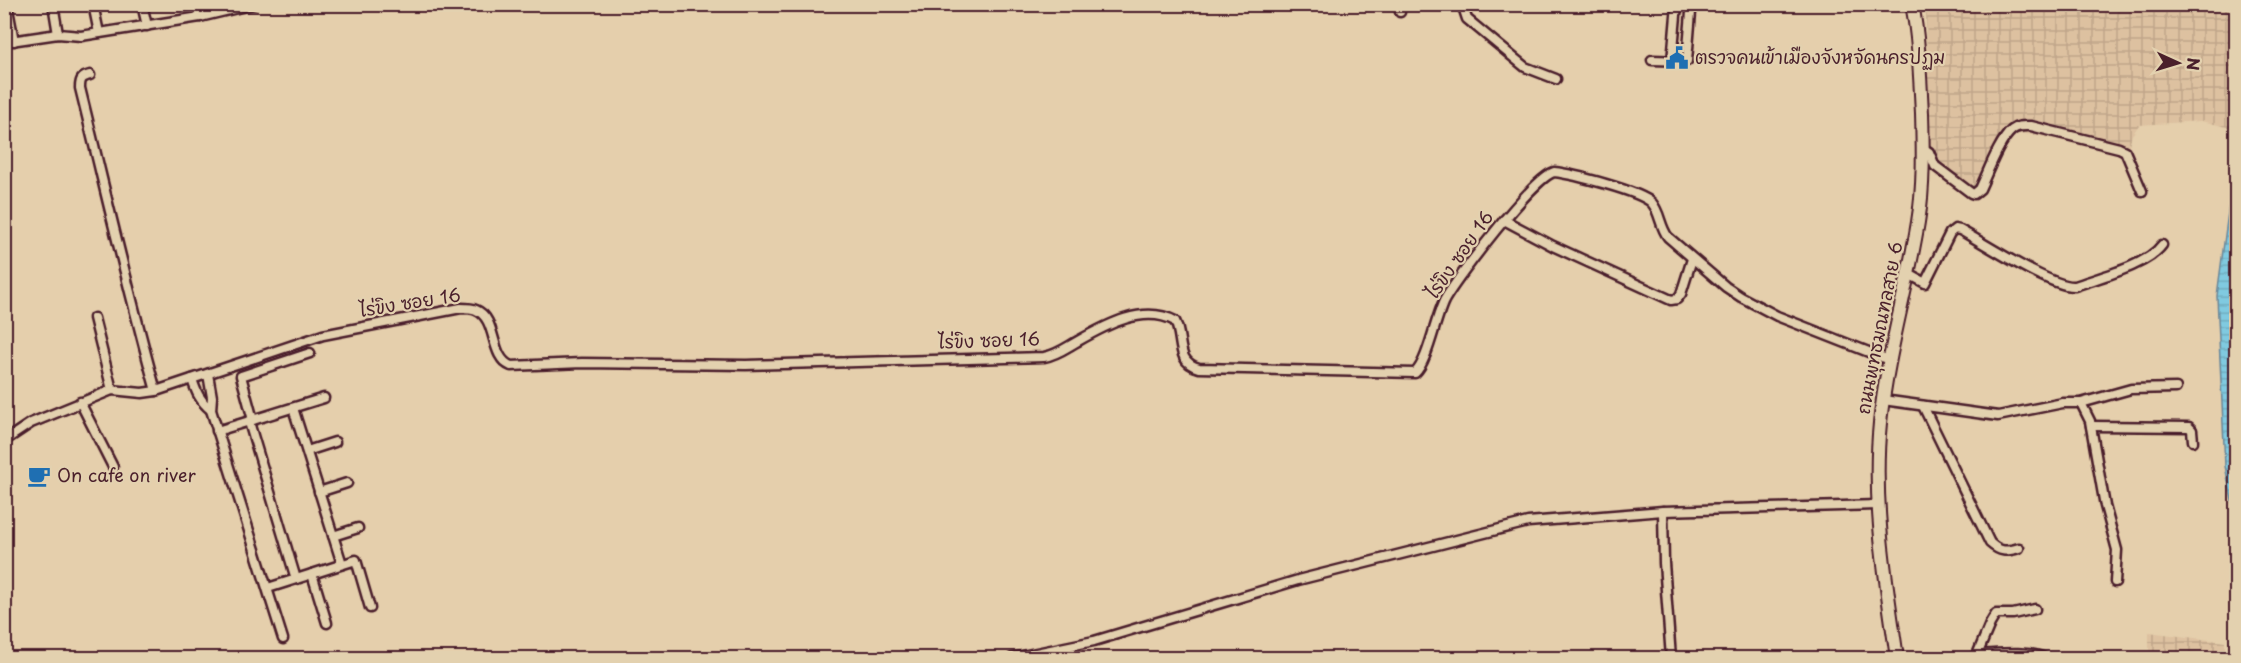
<svg xmlns="http://www.w3.org/2000/svg" width="2241" height="663" viewBox="0 0 2241 663" font-family="'Playpen Sans','Playpen Sans Thai',sans-serif">
	<style>
		.industrial { fill: url(#industrial-grid) }
		.water { fill: url(#water-rules); stroke: #6a8698; stroke-width: 1.5 }
		.lines { fill: none; stroke-linecap: round; stroke-linejoin: round }
		.minor-casing { stroke: #4a1f2b; stroke-width: 13 }
		.secondary-casing { stroke: #4a1f2b; stroke-width: 16 }
		.minor { stroke: #e3d1af; stroke-width: 8 }
		.secondary { stroke: #e3d1af; stroke-width: 12 }
		.labels { text-anchor: middle; stroke-width: 4.5; stroke-linejoin: round; paint-order: stroke }
		.poi-label { font-size: 18px; fill: #4a1f2b; stroke: #e3d1af; text-anchor: start }
		.street-label { font-size: 18px; fill: #4a1f2b; stroke: #e3d1af }
	</style>
	<defs>
		<pattern id="industrial-grid" width="8" height="8" patternUnits="userSpaceOnUse" patternTransform="scale(1.5)"><rect width="8" height="8" fill="#ddc1a0"/><path d="M0 4h8M4 0v8" fill="none" stroke="#bfa58a"/></pattern>
		<pattern id="water-rules" width="6" height="5" patternUnits="userSpaceOnUse" patternTransform="scale(1.5)"><rect width="6" height="5" fill="#80cae0"/><path d="M0 2.5h6" fill="none" stroke="#70adc0"/></pattern>
	</defs>
	<rect width="100%" height="100%" fill="#e5cfac"/>
	<filter id="ink" filterUnits="userSpaceOnUse"><feTurbulence type="fractalNoise" baseFrequency=".0167" numOctaves="2"/><feDisplacementMap in="SourceGraphic" scale="12" xChannelSelector="R" yChannelSelector="G"/><feConvolveMatrix kernelMatrix="1 2 1 2 8 2 1 2 1" color-interpolation-filters="sRGB"/></filter>
	<g filter="url(#ink)">
		<g class="industrial">
			<polygon points="1926,5 2236,5 2236,129 2201,121 2139,125 2132,135 2126,154 2036,135 2012,133 1976,201 1929,166"/>
			<polygon points="2149,632 2225,642 2225,658 2149,658"/>
		</g>
		<polygon class="water" points="2236,152 2236,520 2225,466 2217,296"/>
		<g class="lines">
			<g class="minor-casing">
				<g id="minor">
					<polyline points="7,4 14,41"/>
					<polyline points="53,4 58,34"/>
					<polyline points="93,4 99,33"/>
					<polyline points="142,4 147,26"/>
					<polyline points="196,4 200,17"/>
					<polyline points="1399,4 1400,12"/>
					<polyline points="1462,4 1467,19 1525,67 1556,79"/>
					<polyline points="4,42 58,34 81,36 200,17 254,4"/>
					<polyline points="1652,60 1687,61 1691,12 1689,4"/>
					<polyline points="1672,61 1677,4"/>
					<path d="M90,75C82,77 80,79 80,88C105,189 128,291 156,391"/>
					<path d="M1923,148L1929,152L1935,166L1971,193L1974,194L1980,189C1988,172 1999,141 2012,130C2018,125 2024,126 2031,126L2119,148L2125,151L2142,191"/>
					<polyline points="1504,220 1553,246 1671,300 1677,299 1681,294 1692,259"/>
					<path d="M1907,273L1925,283L1950,233L1955,229L1960,230C1984,243 2052,288 2075,286C2100,277 2147,266 2162,245"/>
					<polyline points="94,318 112,390"/>
					<path d="M192,379C196,392 200,401 211,410L212,397L208,374"/>
					<polyline points="1883,400 1998,416 2063,403 2081,403 2090,421 2105,506 2117,550 2115,582"/>
					<polyline points="80,402 113,467"/>
					<polyline points="2081,403 2131,389 2176,388"/>
					<path d="M1923,406L1990,543C2000,552 2006,552 2019,548"/>
					<polyline points="293,408 342,564"/>
					<polyline points="211,410 283,639"/>
					<polyline points="253,420 241,376 310,353"/>
					<polyline points="249,422 296,579"/>
					<polyline points="2091,426 2189,427 2192,430 2193,441"/>
					<polyline points="217,431 324,398"/>
					<path d="M4,441L31,423L112,390L142,393L156,391L323,335L461,308C466,308 472,308 476,310C498,319 489,357 511,366L582,363L746,365L1044,357C1057,355 1067,347 1078,341C1106,325 1144,304 1175,321C1184,339 1175,362 1199,368L1415,373C1428,361 1435,319 1444,301C1456,279 1533,178 1554,172C1572,174 1640,191 1652,203C1660,212 1660,227 1668,237L1726,287L1741,297L1777,316L1889,360"/>
					<polyline points="307,451 335,442"/>
					<polyline points="319,492 347,483"/>
					<polyline points="1663,511 1664,563 1671,658"/>
					<polyline points="333,536 358,528"/>
					<polyline points="312,574 327,623"/>
					<polyline points="268,588 356,560 370,608"/>
					<polyline points="1977,655 1990,624 1996,614 2013,614 2035,609"/>
					<polyline points="1012,658 1094,641 1298,580 1528,522 1663,511 1878,505"/>
					<path d="M1976,658L1977,655C1999,654 2024,650 2045,658"/>
				</g>
			</g>
			<g class="secondary-casing">
				<path id="secondary" d="M1897,658C1886,581 1872,502 1880,423C1887,355 1907,290 1918,222C1924,186 1923,149 1922,113C1920,77 1919,40 1912,4"/>
			</g>
			<use href="#minor" class="minor"/>
			<use href="#secondary" class="secondary"/>
		</g>
	</g>
	<defs>
		<g id="civic-bare" transform="scale(1.8)"><path d="M-.6-6.5H3V-4.5H.6V-3L4-1V1h2V6H-6V1h2V-1L-.6-3ZM-1.2 2.5V6h2.4V2.5Z" fill="#1f6fb2" stroke="#e3d1af" stroke-width="2.5" paint-order="stroke"/></g>
		<g id="cafe-bare" transform="scale(1.8)"><path d="M-5.5-4.5H6V0H3Q3 3.5 0 3.5H-2.5Q-5.5 3.5-5.5 0ZM3-3.2v2h1.7v-2ZM-6 4.5H4V6H-6Z" fill="#1f6fb2" stroke="#e3d1af" stroke-width="2.5" paint-order="stroke"/></g>
	</defs>
	<g fill-rule="evenodd">
		<use href="#civic-bare" x="1677" y="58"/>
		<use href="#cafe-bare" x="39" y="476"/>
	</g>
	<g class="labels">
		<g class="poi-label">
			<text x="1695" y="64">ตรวจคนเข้าเมืองจังหจัดนครปฏม</text>
			<text x="57" y="482">On cafe on river</text>
		</g>
		<g class="street-label">
			<text transform="translate(1460 255) rotate(-55)" y="6">ไร่ขิง ซอย 16</text>
			<text transform="translate(410 303) rotate(-9)" y="6">ไร่ขิง ซอย 16</text>
			<text transform="translate(1880 328) rotate(-79)" y="6">ถนนพุทธมณฑลสาย 6</text>
			<text transform="translate(989 341) rotate(-2)" y="6">ไร่ขิง ซอย 16</text>
		</g>
	</g>
	<rect width="2241" height="663" fill="none" stroke="#e3d1af" stroke-width="24"/>
	<rect x="12" y="12" width="2217" height="639" fill="none" stroke="#4a1f2b" stroke-width="2" filter="url(#ink)"/>
	<g transform="translate(2178 63) rotate(94)" stroke="#e3d1af" stroke-width="4.5" paint-order="stroke">
	<path d="M0-4.5L10 22L0 15L-10 22Z" fill="#4a1f2b"/>
	<text y="-9" font-size="16" font-weight="bold" text-anchor="middle" fill="#4a1f2b">N</text>
	</g>
</svg>
